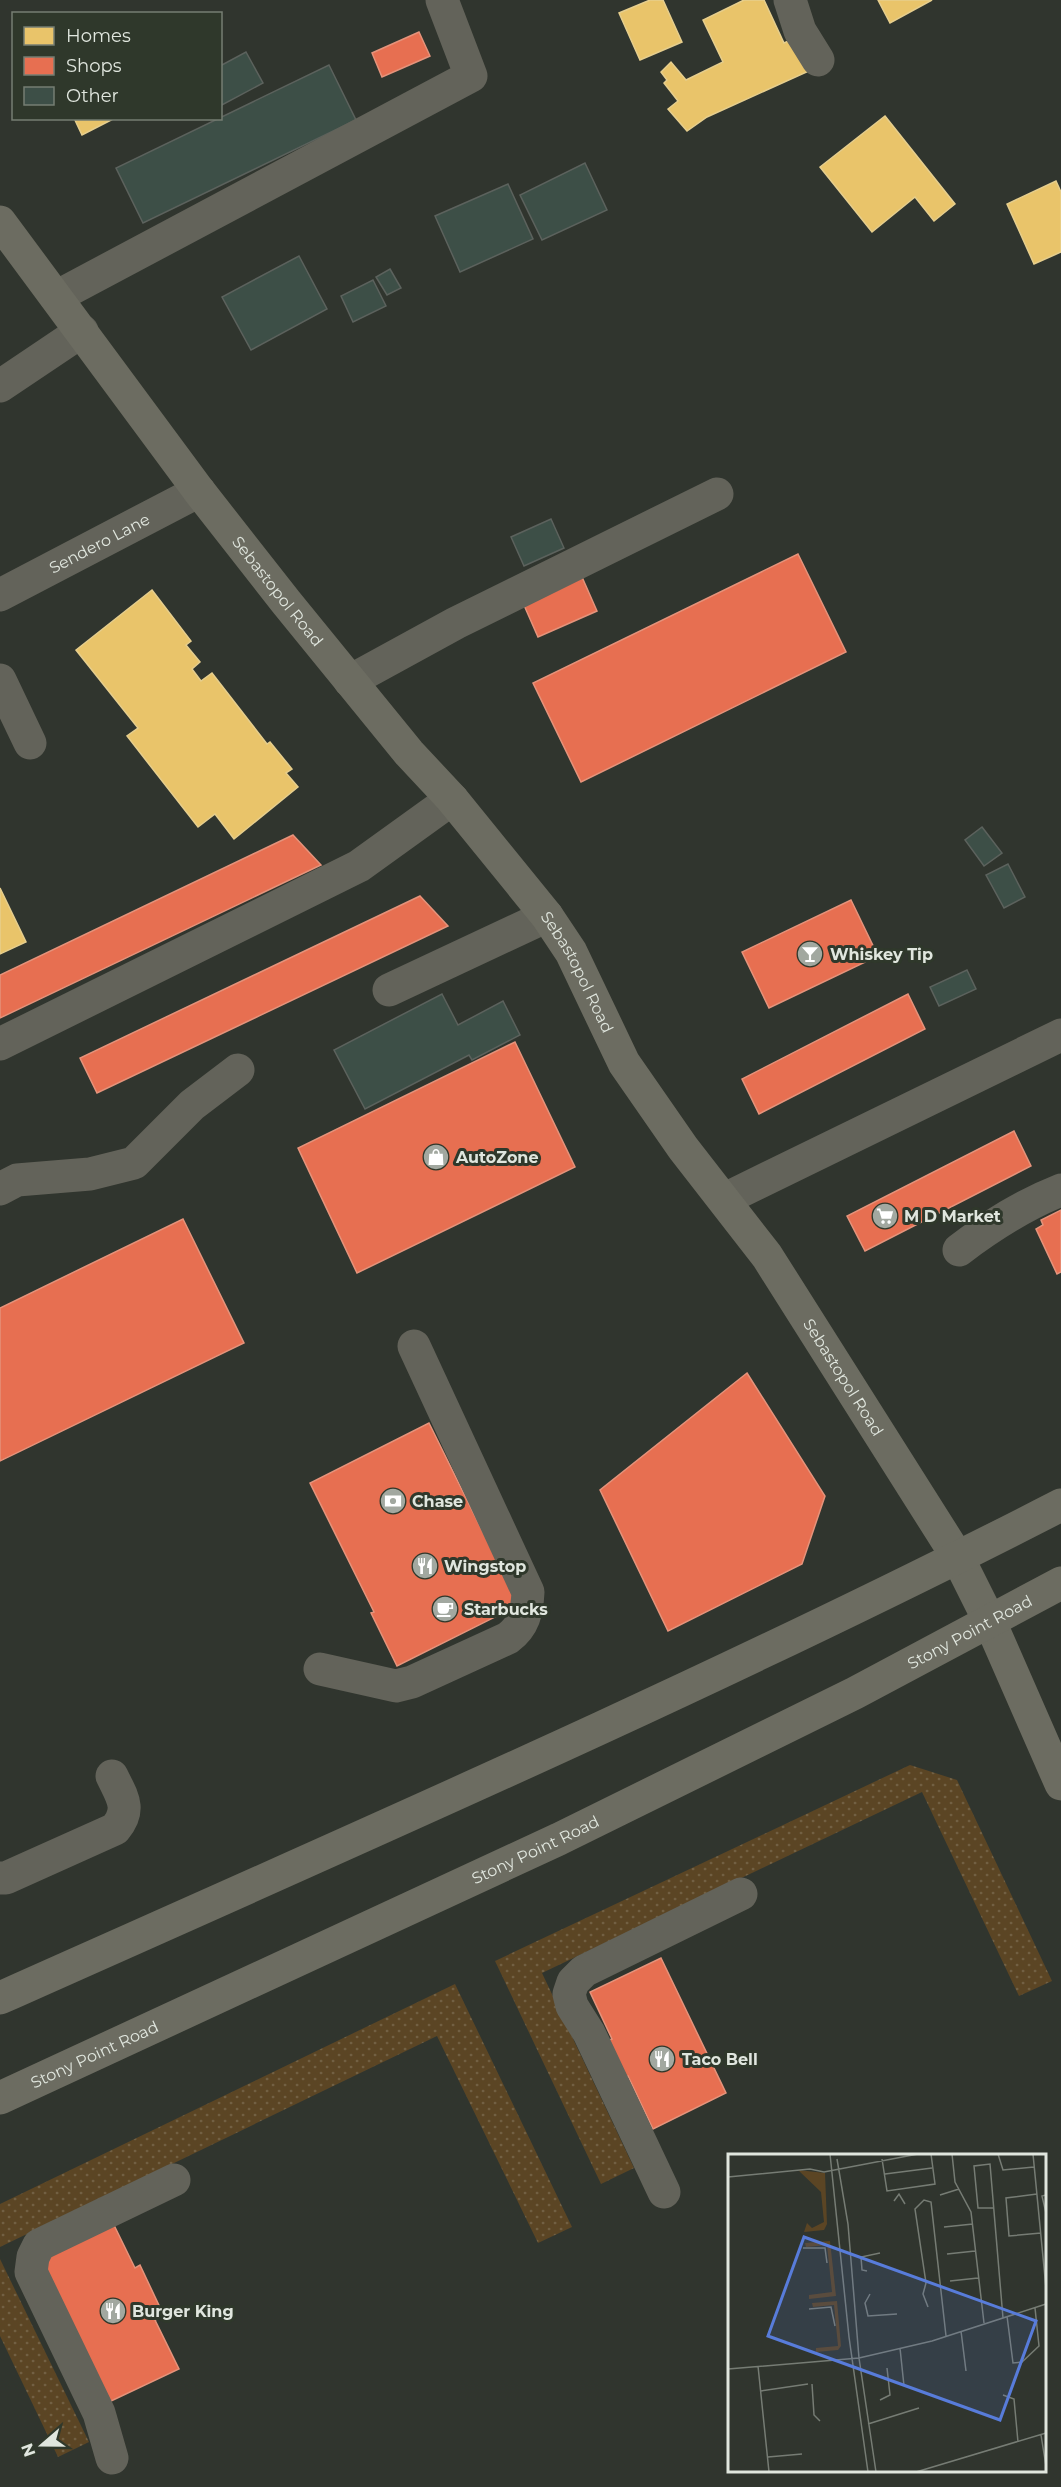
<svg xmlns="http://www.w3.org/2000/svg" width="1061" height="2487" viewBox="0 0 1061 2487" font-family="Montserrat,sans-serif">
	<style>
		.grass { fill: url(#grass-dots) }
		.homes { fill: #e9c46a; stroke: #e6ce8d; stroke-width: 1.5 }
		.shops { fill: #e76f51; stroke: #e5937b; stroke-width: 1.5 }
		.building { fill: #3d4f47; stroke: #5c625d; stroke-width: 1.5 }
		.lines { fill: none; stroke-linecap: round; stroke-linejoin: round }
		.minor { stroke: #63635a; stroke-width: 33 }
		.major { stroke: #6c6c61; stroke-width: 33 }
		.labels { text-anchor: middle; stroke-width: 6; stroke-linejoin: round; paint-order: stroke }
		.street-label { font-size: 16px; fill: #e0e6de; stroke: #2f382b }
		.poi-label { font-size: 16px; font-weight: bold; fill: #e0e6de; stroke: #2f382b; text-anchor: start }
		.inset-road { fill: none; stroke: #767c74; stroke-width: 1.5 }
		.view { fill: #587cda; fill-opacity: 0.15; stroke: #587cda; stroke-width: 3 }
		.inset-edge { fill: none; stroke: #e0e6de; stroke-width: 3 }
	</style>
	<defs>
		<pattern id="grass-dots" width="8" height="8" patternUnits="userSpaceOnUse" patternTransform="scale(1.5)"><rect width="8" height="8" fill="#5b4524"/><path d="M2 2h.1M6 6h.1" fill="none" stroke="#726043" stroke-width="1.8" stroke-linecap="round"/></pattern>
	</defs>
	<rect width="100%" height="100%" fill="#30352e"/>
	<g class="grass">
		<polygon points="910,1765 957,1780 1052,1981 1019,1996 922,1792 542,1973 634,2168 601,2184 495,1961"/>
		<polygon points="455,1984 572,2227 538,2243 437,2036 0,2247 0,2204"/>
		<polygon points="0,2259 89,2442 58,2457 0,2336"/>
	</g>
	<g class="homes">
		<polygon points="650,0 663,0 682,42 640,60 619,13"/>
		<polygon points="744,0 764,0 784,43 793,39 809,71 707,117 687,131 668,109 678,101 664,83 667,80 661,72 671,62 686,80 723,62 703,20"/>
		<polygon points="878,0 932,0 890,23"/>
		<polygon points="885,116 955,204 934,221 915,197 872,232 820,167"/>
		<polygon points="74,118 115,118 82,135"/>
		<polygon points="1056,181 1061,192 1061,252 1034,264 1007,204"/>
		<polygon points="152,590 191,641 186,645 200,662 192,669 201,681 212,673 267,744 270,742 292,769 286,773 298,787 234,839 215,814 198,827 127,736 138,728 76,650"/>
		<polygon points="0,888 26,942 0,954"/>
	</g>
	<g class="shops">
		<polygon points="419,32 430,56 382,77 372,53"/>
		<polygon points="798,554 846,652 581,782 533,683"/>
		<polygon points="582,577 597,611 538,637 523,603"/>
		<polygon points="293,835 321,865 0,1018 0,975"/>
		<polygon points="420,896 448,926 97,1093 80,1058"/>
		<polygon points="851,900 878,956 769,1008 742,952"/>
		<polygon points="908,994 925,1029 759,1114 742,1079"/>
		<polygon points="515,1042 575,1167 357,1273 298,1148"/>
		<polygon points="1014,1131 1031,1166 865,1251 847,1216"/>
		<polygon points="1061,1210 1061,1272 1057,1274 1036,1229 1043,1225 1041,1220"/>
		<polygon points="183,1219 244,1343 0,1461 0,1308"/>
		<polygon points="747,1373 825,1496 802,1564 668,1631 600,1490"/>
		<polygon points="429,1423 519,1605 397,1666 371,1613 374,1612 310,1483"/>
		<polygon points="661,1958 726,2093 653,2129 628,2076 624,2078 606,2041 612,2039 590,1992"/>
		<polygon points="112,2221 135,2268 140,2265 164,2316 155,2320 179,2369 109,2402 39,2256"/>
	</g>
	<g class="building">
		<polygon points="246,52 263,83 220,106 220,66"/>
		<polygon points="329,65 356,120 143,223 116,168"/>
		<polygon points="585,163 607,210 542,240 520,195"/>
		<polygon points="508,184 533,239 460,272 435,216"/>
		<polygon points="299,256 327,309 251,350 222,297"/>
		<polygon points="390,269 401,288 387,295 376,277"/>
		<polygon points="373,280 386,306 353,322 341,296"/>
		<polygon points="551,519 564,548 524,566 511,537"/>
		<polygon points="982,827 1002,853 984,866 965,840"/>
		<polygon points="1008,864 1025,897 1004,908 986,875"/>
		<polygon points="967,970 976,989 939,1006 930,987"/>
		<polygon points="442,994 458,1025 503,1001 520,1035 472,1060 469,1055 365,1109 334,1050"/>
	</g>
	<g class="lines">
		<g class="minor">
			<polyline points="790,0 800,31 818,60"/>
			<polyline points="56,297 471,76 442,0"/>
			<polyline points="0,386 82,331"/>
			<path id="s1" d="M0,595L199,491"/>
			<polyline points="0,680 30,743"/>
			<polyline points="350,681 456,623 717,494"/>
			<polyline points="389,990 547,916"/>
			<polyline points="0,1044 359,866 452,799"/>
			<polyline points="0,1189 17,1180 90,1174 134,1163 192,1105 238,1070"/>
			<polyline points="725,1199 1061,1035"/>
			<path d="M959,1250C992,1225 1023,1205 1061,1190"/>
			<path d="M320,1669L396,1686L412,1682L508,1638C524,1626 527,1612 528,1592L414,1346"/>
			<path d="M0,1878H6L115,1829C132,1809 122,1797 112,1776"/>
			<polyline points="664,2192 589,2033 572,2006 569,1994 573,1982 584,1971 741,1894"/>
			<polyline points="112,2458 99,2413 31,2272 33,2257 39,2245 174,2180"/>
		</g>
		<g class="major">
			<path id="s2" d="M0,222L199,491L286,602L409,753L452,799L547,916L571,952L624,1063L683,1148L767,1256L958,1558L990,1622L1061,1784"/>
			<path d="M0,1998C356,1839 714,1683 1061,1505"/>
			<path id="s3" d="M0,2098L559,1839L855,1693L1061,1583"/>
		</g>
	</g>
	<defs>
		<g id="bar-disc" transform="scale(1.35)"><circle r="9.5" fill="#a2a8a0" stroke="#2f382b"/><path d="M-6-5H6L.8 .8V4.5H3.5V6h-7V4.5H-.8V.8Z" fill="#fff"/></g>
		<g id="shop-disc" transform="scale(1.35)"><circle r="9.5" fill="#a2a8a0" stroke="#2f382b"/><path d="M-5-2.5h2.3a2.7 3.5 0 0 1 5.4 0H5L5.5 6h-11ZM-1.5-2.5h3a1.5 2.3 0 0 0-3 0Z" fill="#fff"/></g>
		<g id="supermarket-disc" transform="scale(1.35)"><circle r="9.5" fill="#a2a8a0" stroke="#2f382b"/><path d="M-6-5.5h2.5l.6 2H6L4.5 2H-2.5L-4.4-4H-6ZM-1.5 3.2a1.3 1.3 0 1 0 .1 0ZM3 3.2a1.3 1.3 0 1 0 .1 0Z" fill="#fff"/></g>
		<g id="bank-disc" transform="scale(1.35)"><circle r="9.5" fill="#a2a8a0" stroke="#2f382b"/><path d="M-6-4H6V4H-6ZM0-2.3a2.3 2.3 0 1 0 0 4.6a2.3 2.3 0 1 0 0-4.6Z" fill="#fff"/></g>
		<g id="restaurant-disc" transform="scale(1.35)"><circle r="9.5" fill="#a2a8a0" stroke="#2f382b"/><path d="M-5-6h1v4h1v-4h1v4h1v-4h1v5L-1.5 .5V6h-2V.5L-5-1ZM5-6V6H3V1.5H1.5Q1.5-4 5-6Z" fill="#fff"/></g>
		<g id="cafe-disc" transform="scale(1.35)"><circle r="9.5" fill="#a2a8a0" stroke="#2f382b"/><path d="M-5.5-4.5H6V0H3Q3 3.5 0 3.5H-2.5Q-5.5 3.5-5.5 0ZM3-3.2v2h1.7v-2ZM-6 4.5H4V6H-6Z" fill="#fff"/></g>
	</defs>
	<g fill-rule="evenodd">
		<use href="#bar-disc" x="810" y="954"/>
		<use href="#shop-disc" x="436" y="1157"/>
		<use href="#supermarket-disc" x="885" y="1216"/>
		<use href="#bank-disc" x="393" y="1501"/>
		<use href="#restaurant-disc" x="425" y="1566"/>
		<use href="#cafe-disc" x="445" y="1609"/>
		<use href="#restaurant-disc" x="662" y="2059"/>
		<use href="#restaurant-disc" x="113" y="2311"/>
	</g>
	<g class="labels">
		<g class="street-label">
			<text dy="6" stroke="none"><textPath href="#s1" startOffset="112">Sendero Lane</textPath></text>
			<text dy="6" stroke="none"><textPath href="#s2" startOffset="462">Sebastopol Road</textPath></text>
			<text dy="6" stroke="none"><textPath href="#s2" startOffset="948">Sebastopol Road</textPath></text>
			<text dy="6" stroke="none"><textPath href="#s2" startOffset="1434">Sebastopol Road</textPath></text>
			<text dy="6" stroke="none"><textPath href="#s3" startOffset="1076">Stony Point Road</textPath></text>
			<text dy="6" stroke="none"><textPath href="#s3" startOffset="590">Stony Point Road</textPath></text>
			<text dy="6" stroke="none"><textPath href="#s3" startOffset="104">Stony Point Road</textPath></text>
		</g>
		<g class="poi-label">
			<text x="830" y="960">Whiskey Tip</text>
			<text x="456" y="1163">AutoZone</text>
			<text x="904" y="1222">M D Market</text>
			<text x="412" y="1507">Chase</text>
			<text x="444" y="1572">Wingstop</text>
			<text x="464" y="1615">Starbucks</text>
			<text x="682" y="2065">Taco Bell</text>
			<text x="132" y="2317">Burger King</text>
		</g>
	</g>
	<g transform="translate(728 2154)">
		<rect width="318" height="318" fill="#30352e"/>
		<path d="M70,16L97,19L99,70L96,76L76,78L79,69L84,74L96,68L93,38ZM102,87L108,142L81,145V141L104,138L99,91L78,93L77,89ZM109,147L113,192L110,196L88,198V194L110,192L106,151L85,153L84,149Z" fill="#5b4524"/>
		<path class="inset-road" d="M102,0L121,183L140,318M224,0L227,28L243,58L256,169M270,0L275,16L306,13M305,0L318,134M109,5L120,70L131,204L148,318M154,5L159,37L207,30L203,0M157,20L204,14M0,23L82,15L96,18L190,0M309,40L278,44L281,82L313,79M212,41L231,35M318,41L314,42L318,59M166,47L171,40L177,50M265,54H250L246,12L262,10L275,164M216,73L245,70M75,94H97L99,109M219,100L247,97M139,117L134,116L133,103L152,99M222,127L250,124M142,140L137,149L140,162L169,160M200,153L195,140L198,129L187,55L196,46L203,48L218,182M81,155L103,153L107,172M279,162L285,209L294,208L311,192L307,154M233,177L238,217M172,194L176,232M30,212L41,318M0,215L131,204L204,187L318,150M84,230L86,261L92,267M33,237L80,230M275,241L286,245L290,288M152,246L162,241L159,214M140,270L191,254M313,281L318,312M40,303L74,300M188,318L318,279"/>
		<path class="view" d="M76,83L308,167L272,266L40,182Z"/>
		<rect width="318" height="318" class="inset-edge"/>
	</g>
	<rect x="12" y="12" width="210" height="108" fill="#2f382b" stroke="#767e73" stroke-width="1.5"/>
	<rect x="24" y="27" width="30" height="18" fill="#e9c46a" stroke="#767e73" stroke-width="1.5"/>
	<text x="66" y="42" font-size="18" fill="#e0e6de">Homes</text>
	<rect x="24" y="57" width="30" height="18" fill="#e76f51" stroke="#767e73" stroke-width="1.5"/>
	<text x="66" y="72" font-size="18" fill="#e0e6de">Shops</text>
	<rect x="24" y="87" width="30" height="18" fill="#3d4f47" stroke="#767e73" stroke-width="1.5"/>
	<text x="66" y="102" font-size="18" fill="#e0e6de">Other</text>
	<g transform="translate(42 2445) rotate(250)" stroke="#2f382b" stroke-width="4.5" paint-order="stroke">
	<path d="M0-4.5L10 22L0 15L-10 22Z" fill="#e0e6de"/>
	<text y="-9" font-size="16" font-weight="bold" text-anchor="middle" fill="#e0e6de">N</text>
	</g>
</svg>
